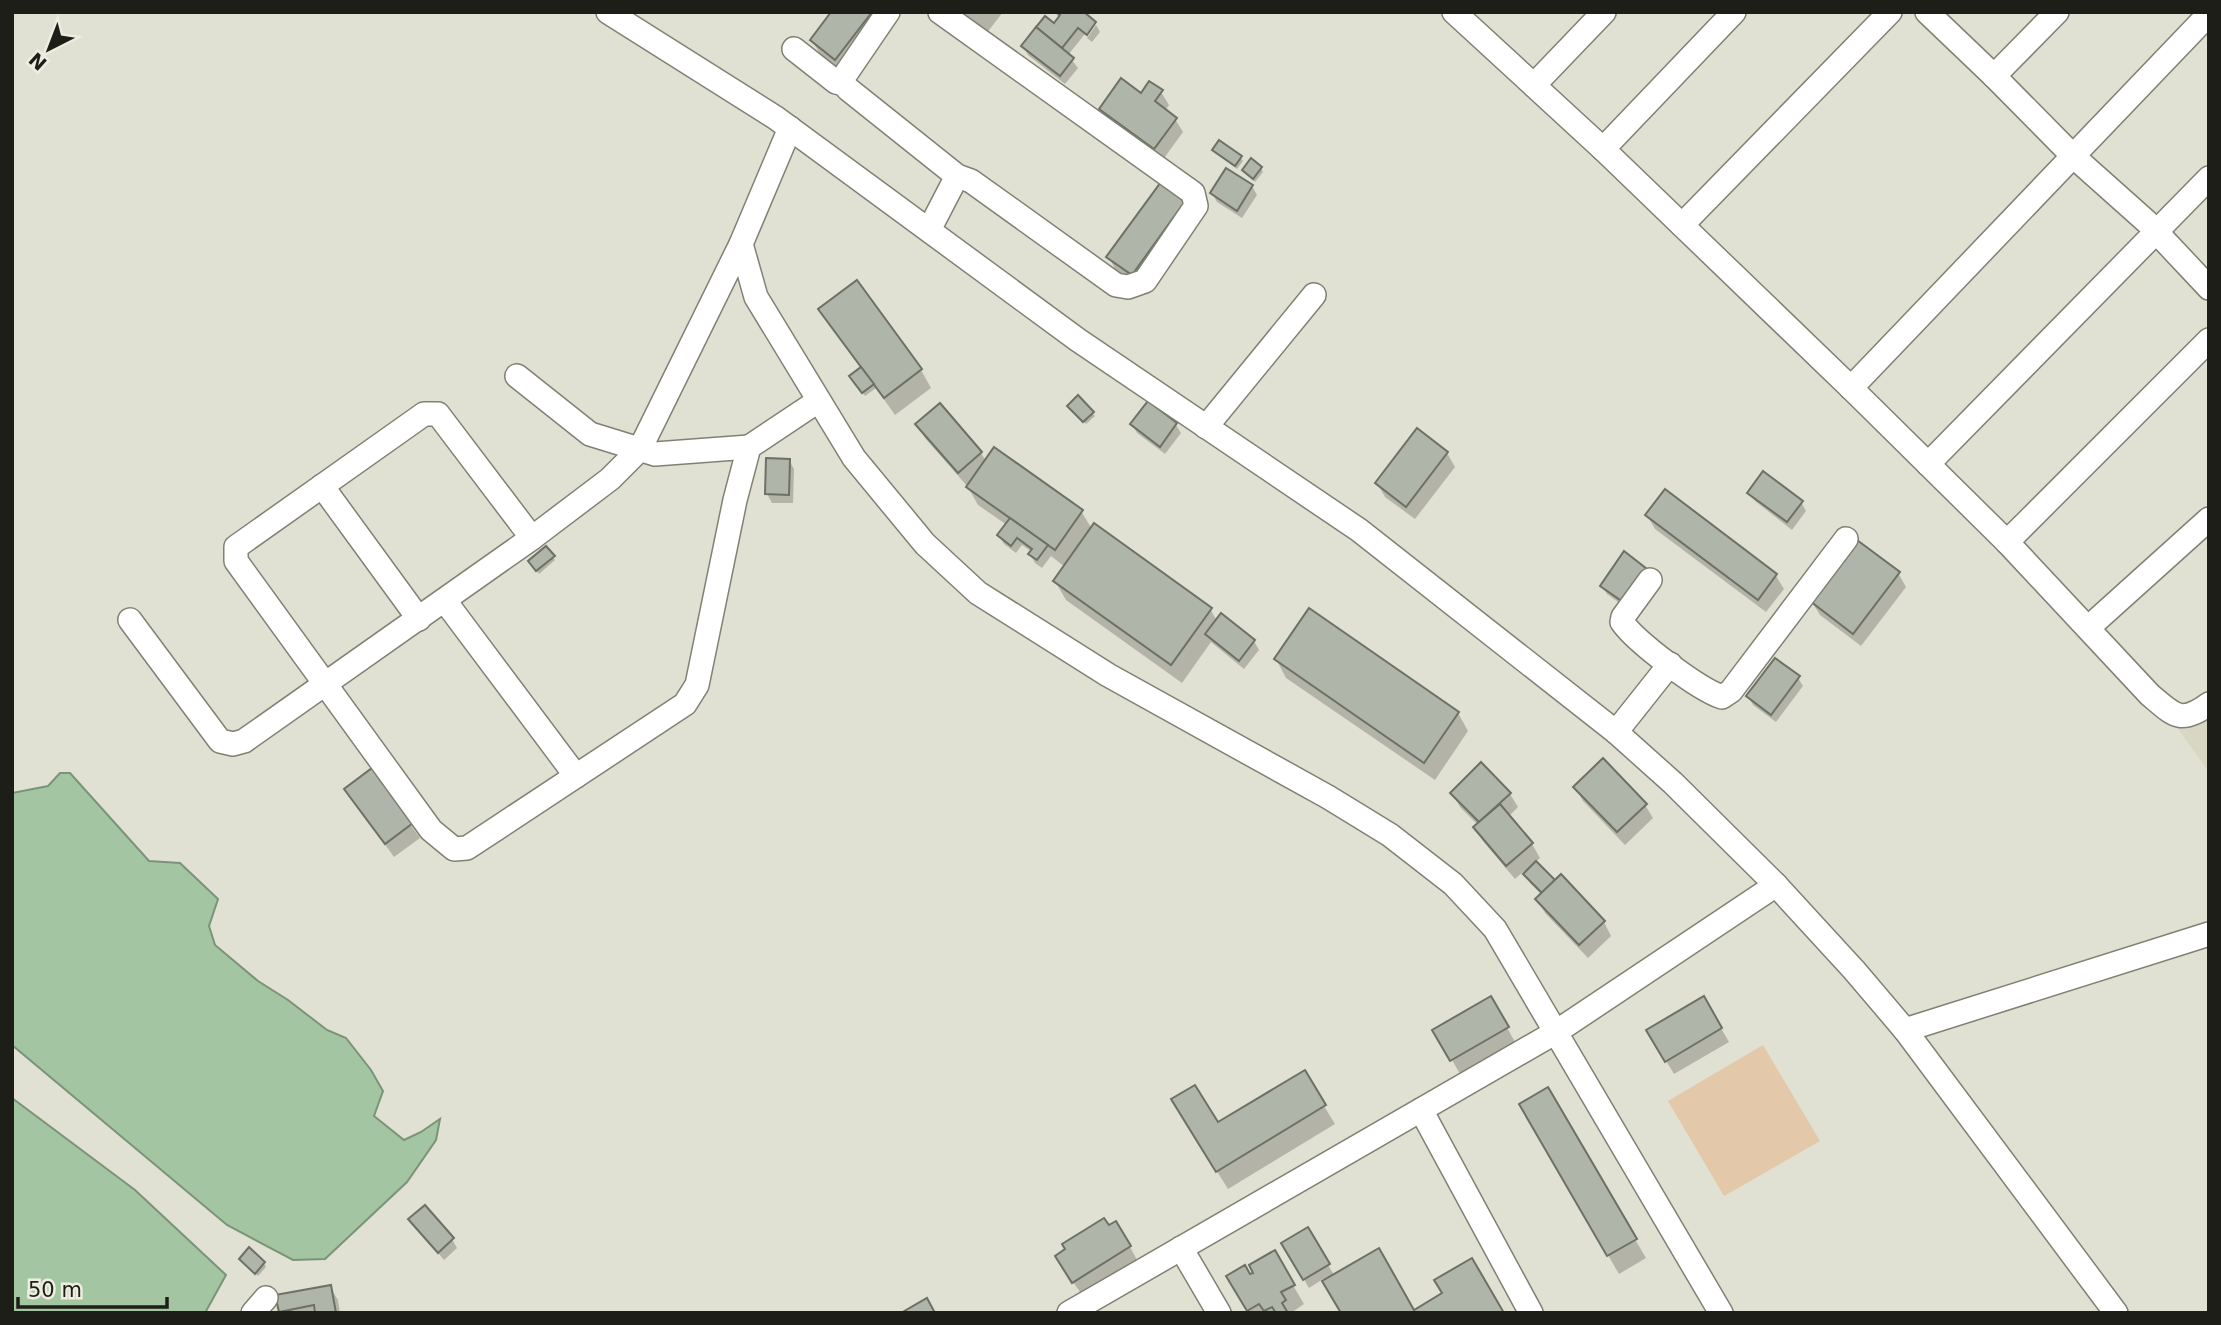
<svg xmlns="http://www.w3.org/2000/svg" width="2221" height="1325" viewBox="0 0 2221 1325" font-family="'DejaVu Sans',sans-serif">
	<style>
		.built { fill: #d7d7c3 }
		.green { fill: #e3c8a9 }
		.water { fill: #a3c5a1; stroke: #7b9378; stroke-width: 2 }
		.shadow { fill: #0003 }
		.building { fill: #b0b5a9; stroke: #6c7065; stroke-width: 2 }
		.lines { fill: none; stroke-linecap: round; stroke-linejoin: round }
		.minor-casing { stroke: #808074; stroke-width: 26 }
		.minor { stroke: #fff; stroke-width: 23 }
	</style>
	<rect width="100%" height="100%" fill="#e0e0d3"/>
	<polygon class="built" points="2209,713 2209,772 2173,722"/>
	<polygon class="green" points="1763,1045 1820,1141 1724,1196 1668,1101"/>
	<g class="water">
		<polygon points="60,773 70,773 149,861 180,863 218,899 209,926 215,945 258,981 288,1000 327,1030 346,1038 371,1070 383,1091 374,1116 404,1140 421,1132 440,1119 436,1140 407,1182 325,1259 293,1260 227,1225 12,1045 12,793 48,786"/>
		<polygon points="12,1098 135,1190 226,1275 205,1313 12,1313"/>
	</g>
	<g class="shadow">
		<polygon points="834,12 890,12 844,73 820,54 812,40"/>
		<polygon points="957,12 1003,12 986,34"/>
		<polygon points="1055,12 1081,12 1095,24 1093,24 1068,55 1078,68 1065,84 1028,55 1023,46 1045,18 1054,25 1059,18"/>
		<polygon points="1096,25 1100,32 1092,42 1087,38"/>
		<polygon points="1161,92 1169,105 1165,111 1175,119 1183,132 1162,161 1109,122 1101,109 1141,95"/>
		<polygon points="1214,150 1240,157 1243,161 1237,169"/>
		<polygon points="1261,168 1263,172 1255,182 1244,171"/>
		<polygon points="1252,186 1257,195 1242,218 1217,202 1212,193"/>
		<polygon points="1185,202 1192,215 1140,288 1116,271 1109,257"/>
		<polygon points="856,283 921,370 931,388 895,415 876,388 865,396 854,380 862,369 820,309"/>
		<polygon points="1071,410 1092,413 1095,416 1086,424"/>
		<polygon points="917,424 981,453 986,461 1081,511 1092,529 1210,609 1217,621 1254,641 1259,650 1244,669 1211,642 1182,683 1066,600 1055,581 1065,567 1051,556 1042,568 1035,563 1030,554 1032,552 1022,545 1016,553 1004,544 999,536 1007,525 978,505 968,487 925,438"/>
		<polygon points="1132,424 1176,425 1181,433 1165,454 1137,433"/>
		<polygon points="1447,453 1455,467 1415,519 1385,497 1377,483"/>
		<polygon points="789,460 794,469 793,503 772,503 767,494"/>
		<polygon points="1665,492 1776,576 1784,589 1766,612 1655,529 1647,515"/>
		<polygon points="1749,493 1801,502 1806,511 1792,530 1755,501"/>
		<polygon points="553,557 555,560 539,574 532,565"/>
		<polygon points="1646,571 1629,610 1607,594 1602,586"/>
		<polygon points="1898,573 1906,587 1861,646 1820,615 1812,602"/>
		<polygon points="1276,659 1458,713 1468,731 1435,780 1286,678"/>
		<polygon points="1798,678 1803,686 1776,722 1753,705 1748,696"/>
		<polygon points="372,771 420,838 394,857 346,789"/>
		<polygon points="1576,788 1645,805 1653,818 1625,845 1583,801"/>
		<polygon points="1452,793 1510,794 1518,807 1508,817 1532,844 1540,858 1535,862 1554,881 1604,922 1611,936 1588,958 1545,913 1537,899 1542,895 1530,883 1524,871 1515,879 1483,841 1475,828 1478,825 1460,807"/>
		<polygon points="1491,999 1515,1042 1460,1074 1435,1030"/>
		<polygon points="1704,999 1729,1042 1674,1074 1648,1031"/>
		<polygon points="1548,1090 1646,1258 1619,1274 1521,1105"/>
		<polygon points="1324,1106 1335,1124 1228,1189 1184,1118 1217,1125"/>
		<polygon points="410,1219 452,1239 457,1248 444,1260"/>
		<polygon points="1307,1229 1334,1275 1414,1312 1343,1313 1323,1279 1309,1288 1283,1243"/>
		<polygon points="1130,1247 1137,1260 1082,1295 1065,1270"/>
		<polygon points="1274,1253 1304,1304 1291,1313 1250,1313 1229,1277 1249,1277"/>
		<polygon points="241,1259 264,1263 266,1267 258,1276"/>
		<polygon points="330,1287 338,1300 340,1313 281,1312"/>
	</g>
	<g class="building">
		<polygon points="831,12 872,12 835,60 810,40"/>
		<polygon points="1056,12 1084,12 1096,22 1087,35 1078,28 1062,48 1036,27 1045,16 1054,23 1060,15"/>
		<polygon points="1036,27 1074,58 1060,76 1021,46"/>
		<polygon points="1121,78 1141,93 1149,81 1163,90 1155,101 1177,118 1154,149 1099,109"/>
		<polygon points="1219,140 1242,156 1235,166 1212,150"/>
		<polygon points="1251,158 1262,167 1253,179 1242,170"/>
		<polygon points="1226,168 1253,185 1237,211 1210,193"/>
		<polygon points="1161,182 1186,200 1132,275 1106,257"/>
		<polygon points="857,280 922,369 884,398 818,309"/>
		<polygon points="861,367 874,384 862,393 849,376"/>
		<polygon points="1078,395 1094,412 1083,422 1067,406"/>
		<polygon points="1148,401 1177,423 1160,447 1130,424"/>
		<polygon points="940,403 982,452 958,473 915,424"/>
		<polygon points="1417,428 1448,452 1406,507 1375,483"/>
		<polygon points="994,447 1083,510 1055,550 966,487"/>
		<polygon points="766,458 790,459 789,495 765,494"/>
		<polygon points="1763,471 1803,501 1787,522 1747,493"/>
		<polygon points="1665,489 1777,574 1758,600 1645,515"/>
		<polygon points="1010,518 1048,545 1037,560 1028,554 1032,549 1017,538 1011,546 997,535"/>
		<polygon points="1094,523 1212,608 1171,665 1053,581"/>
		<polygon points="1857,540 1900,572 1853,634 1810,601"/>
		<polygon points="546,546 555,556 536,571 528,561"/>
		<polygon points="1624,551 1647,569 1623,602 1600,586"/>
		<polygon points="1309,608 1459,712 1424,763 1274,659"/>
		<polygon points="1221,613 1255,640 1239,661 1205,634"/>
		<polygon points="1775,658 1800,676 1771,715 1746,696"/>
		<polygon points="1603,758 1647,804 1617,832 1573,787"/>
		<polygon points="1481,762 1511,793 1479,822 1450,793"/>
		<polygon points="372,768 413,823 385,844 344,789"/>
		<polygon points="1500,804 1533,843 1506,866 1473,827"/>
		<polygon points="1536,861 1555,880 1542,893 1523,874"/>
		<polygon points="1561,874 1605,921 1579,945 1535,899"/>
		<polygon points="1491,996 1509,1027 1450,1061 1432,1030"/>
		<polygon points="1704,996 1722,1028 1665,1062 1646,1030"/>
		<polygon points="1305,1070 1326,1105 1216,1172 1171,1099 1195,1085 1218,1122"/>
		<polygon points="1548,1087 1637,1239 1607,1256 1519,1104"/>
		<polygon points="425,1205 454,1238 438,1253 408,1219"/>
		<polygon points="1104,1218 1109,1225 1116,1221 1131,1246 1072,1283 1055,1256 1065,1249 1062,1244"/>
		<polygon points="1308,1227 1330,1264 1303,1280 1281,1243"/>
		<polygon points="249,1247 265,1262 255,1274 239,1259"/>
		<polygon points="1379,1248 1414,1310 1442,1293 1434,1280 1472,1258 1504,1313 1341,1313 1322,1281"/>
		<polygon points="1275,1250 1295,1285 1281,1292 1286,1300 1282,1303 1288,1313 1276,1313 1272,1307 1264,1311 1259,1304 1247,1311 1226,1276 1245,1265 1250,1274 1253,1273 1249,1265"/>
		<polygon points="331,1285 336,1313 315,1313 314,1305 279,1312 275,1295"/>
		<polygon points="927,1298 935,1313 901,1313"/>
	</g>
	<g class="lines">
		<g class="minor-casing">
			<g id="minor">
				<polyline points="608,12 776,118 1078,340 1359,530 1616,732 1673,783 1776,885 1854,970 1905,1030 2116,1313"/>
				<polyline points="888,12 843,78 844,84 848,89 957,176 971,181 1116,285 1128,287 1145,281 1196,206 1193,193 940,12"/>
				<path d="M1454,12L1603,149L1851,388L2007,542L2150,695C2174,715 2180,725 2209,704"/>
				<polyline points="1927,12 1994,76 2073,156 2147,222 2209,288"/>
				<polyline points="794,49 836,82 844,84"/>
				<polyline points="1994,76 2057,12"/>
				<polyline points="1534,85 1604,12"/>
				<polyline points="1603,149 1734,12"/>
				<polyline points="1682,225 1890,12"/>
				<polyline points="929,230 957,176"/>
				<polyline points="741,244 756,297 854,458 925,544 978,593 1108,675 1328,797 1390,835 1453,884 1495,929 1721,1313"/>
				<polyline points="517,376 590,434 655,454 749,447"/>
				<polyline points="1851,388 2209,14"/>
				<polyline points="1206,427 1314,295"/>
				<polyline points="1928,464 2209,178"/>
				<polyline points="322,486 419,619"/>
				<polyline points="532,538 438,414 424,414 236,547 236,561 431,830 454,849 467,848 685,704 697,685 735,500 749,447 818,401"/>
				<polyline points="2007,542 2209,340"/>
				<path d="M1650,580L1623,617L1622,622C1636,642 1698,689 1722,697L1731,691L1846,539"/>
				<polyline points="445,601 576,776"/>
				<polyline points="130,620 220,741 233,744 244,741 532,538 610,479 640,449 741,244 790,128"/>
				<polyline points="2088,628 2209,519"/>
				<polyline points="1616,732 1670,664"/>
				<polyline points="1905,1030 2209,934"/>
				<polyline points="1421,1110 1531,1313"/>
				<polyline points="1181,1248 1219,1313"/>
				<polyline points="253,1313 266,1298"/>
				<polyline points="1069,1313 1556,1032 1776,885"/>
			</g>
		</g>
		<use href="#minor" class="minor"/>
	</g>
	<rect width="2221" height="1325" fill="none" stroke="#1e1e19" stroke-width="28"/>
	<g transform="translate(49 49) rotate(222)" stroke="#edede0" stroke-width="5" paint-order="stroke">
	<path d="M0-5L12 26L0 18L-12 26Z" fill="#1e1e19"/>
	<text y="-10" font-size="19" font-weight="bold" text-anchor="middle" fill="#1e1e19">N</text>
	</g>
	<path d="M18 1297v10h149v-10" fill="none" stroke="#1e1e19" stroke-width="3.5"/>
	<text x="28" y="1297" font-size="21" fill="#1e1e19" stroke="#edede0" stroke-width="5" paint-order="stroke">50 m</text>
</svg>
